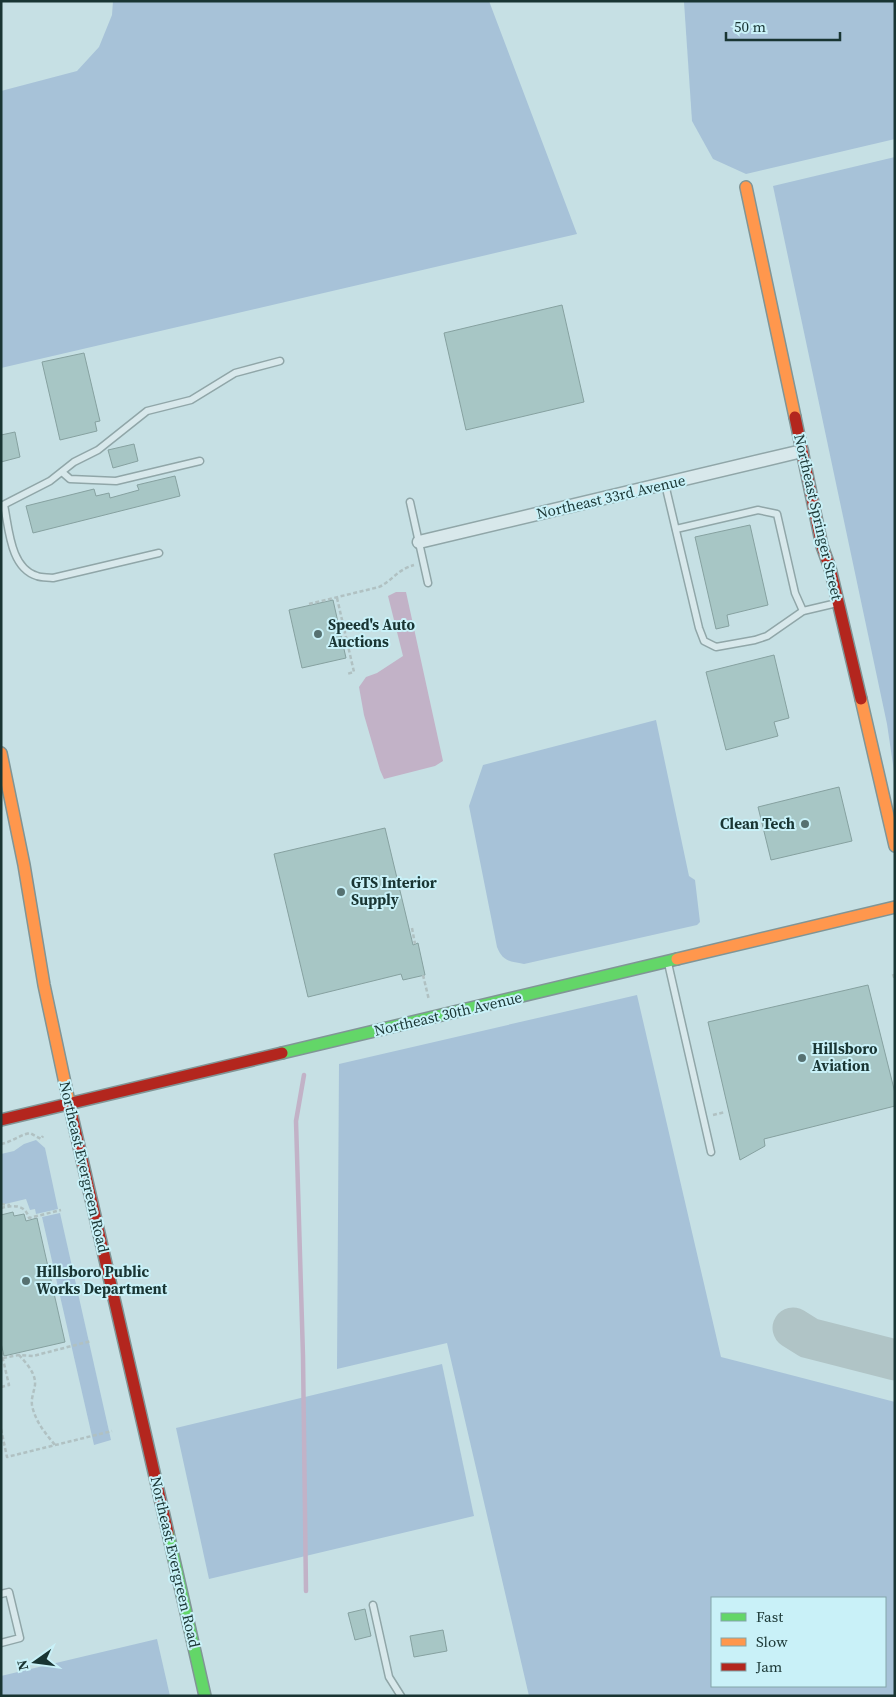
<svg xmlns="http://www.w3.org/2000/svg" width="896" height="1697" viewBox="0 0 896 1697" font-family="'Source Serif 4',serif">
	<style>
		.green { fill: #a7c2d8; fill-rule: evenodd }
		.water { fill: #c2b2c7 }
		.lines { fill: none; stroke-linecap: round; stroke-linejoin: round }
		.stream { stroke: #c2b2c7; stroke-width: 4.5 }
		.taxiway { stroke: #b0c4c6; stroke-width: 41 }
		.building { fill: #a7c6c5; stroke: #86a1a0 }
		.lane-casing { stroke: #90a6a8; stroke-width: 9 }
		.street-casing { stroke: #90a6a8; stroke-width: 15 }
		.fast-casing { stroke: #809596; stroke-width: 14 }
		.slow-casing { stroke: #809596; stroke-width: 14 }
		.jam-casing { stroke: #809596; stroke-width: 14 }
		.path { stroke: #b0c1c2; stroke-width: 2.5; stroke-dasharray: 4 2.5; stroke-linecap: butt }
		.lane { stroke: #d8e8eb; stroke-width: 6 }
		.street { stroke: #d8e8eb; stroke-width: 12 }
		.fast { stroke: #63d668; stroke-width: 11 }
		.slow { stroke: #ff974d; stroke-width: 11 }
		.jam { stroke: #b3261e; stroke-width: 11 }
		.poi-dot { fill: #567171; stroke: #c9f1f8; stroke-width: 2 }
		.labels { text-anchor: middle; stroke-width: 4; stroke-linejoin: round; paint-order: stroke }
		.street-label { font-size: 15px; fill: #193533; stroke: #c9f1f8 }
		.poi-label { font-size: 15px; font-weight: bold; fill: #193533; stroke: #c9f1f8; text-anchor: start }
	</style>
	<rect width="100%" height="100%" fill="#c6e0e4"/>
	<g class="green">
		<polygon points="113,1 489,1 577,234 1,368 1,91 77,71 99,47 112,15"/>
		<polygon points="686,1 895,1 895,139 746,174 713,159 692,121 684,2"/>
		<polygon points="895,157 895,778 887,724 773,186"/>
		<path d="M656,720L689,876L695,880L700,922L697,925L524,964C510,961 503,962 497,947L469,806L483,765Z"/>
		<path d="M637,995L721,1357L895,1402V1696H529L447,1343L337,1369L339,1064ZM885,1598V1686H712V1598Z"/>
		<polygon points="36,1140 45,1148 58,1209 36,1214 35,1209 30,1210 26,1199 1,1205 1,1154 14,1151 24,1144"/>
		<polygon points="60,1213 111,1440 94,1445 42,1217"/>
		<polygon points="442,1364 474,1516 209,1579 176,1428"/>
		<polygon points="157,1639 170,1696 1,1696 1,1676"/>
	</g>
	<polygon class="water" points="396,592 406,592 443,761 435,766 384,779 380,770 364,715 359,687 366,677 377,673 403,656 388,596"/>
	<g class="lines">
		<polyline class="stream" points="304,1075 296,1121 303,1356 306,1591"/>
		<polyline class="taxiway" points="793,1328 809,1338 895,1360"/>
	</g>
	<g class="building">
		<polygon points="562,305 584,402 466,430 444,333"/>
		<polygon points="84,353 100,421 95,422 97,431 60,440 42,362"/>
		<polygon points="15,432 20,457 1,462 1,435"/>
		<polygon points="134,444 138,461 113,468 108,450"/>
		<polygon points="175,476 180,496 33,533 26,506 94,489 96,496 109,493 110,498 139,490 137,485"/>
		<polygon points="750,525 768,605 727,615 729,626 716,629 695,537"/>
		<polygon points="333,600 346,658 302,668 289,610"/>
		<polygon points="774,655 789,718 774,722 778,736 726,750 706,672"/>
		<polygon points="839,787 852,841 771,860 758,807"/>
		<polygon points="385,828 413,945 418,943 425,975 403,980 401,974 308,997 274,854"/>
		<polygon points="868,985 895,1093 895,1106 764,1139 765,1146 740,1160 708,1022"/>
		<polygon points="13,1212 14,1216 24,1214 26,1221 37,1218 65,1342 4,1356 1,1343 1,1215"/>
		<polygon points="365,1609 371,1636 355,1640 348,1613"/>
		<polygon points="443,1630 447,1651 414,1657 410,1636"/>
	</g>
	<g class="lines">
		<g class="lane-casing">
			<g id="lane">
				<polyline points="62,472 70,479 116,481 200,461"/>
				<polyline points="665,484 699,628 704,641 716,647 755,640 767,636 803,611 837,603"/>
				<polyline points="410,502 428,583"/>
				<path d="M4,505C9,528 10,568 37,576C42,578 48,577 53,578L159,553"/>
				<polyline points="1,506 50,481 74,462 98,450 147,411 191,400 235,373 280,361"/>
				<polyline points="676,529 758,510 777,514 795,593 803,611"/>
				<polyline points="668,963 711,1152"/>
				<polyline points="1,1594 9,1592 20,1638 1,1643"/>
				<polyline points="373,1605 389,1677 401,1696"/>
			</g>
		</g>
		<g class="street-casing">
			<polyline id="street" points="419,542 802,451"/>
		</g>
		<g class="fast-casing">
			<g id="fast">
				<polyline points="282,1053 677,959"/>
				<polyline points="168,1533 205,1696"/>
			</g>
		</g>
		<g class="slow-casing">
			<g id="slow">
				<polyline points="746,187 795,417"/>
				<polyline points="861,699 895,846"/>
				<polyline points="1,753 24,865 44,985 72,1116"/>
				<polyline points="677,959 895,907"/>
			</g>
		</g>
		<g class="jam-casing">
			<g id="jam">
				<polyline points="795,417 822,546 830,568 861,699"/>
				<polyline points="72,1116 168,1533"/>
				<polyline points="1,1120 282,1053"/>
			</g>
		</g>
		<g class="path">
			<polyline points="337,598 354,672 347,674"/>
			<path d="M309,604L379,587C393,580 397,570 414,565"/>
			<polyline points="412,928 415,944"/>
			<polyline points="893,974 895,980"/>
			<polyline points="423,975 429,1000"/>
			<polyline points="713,1115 725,1112"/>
			<path d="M1,1144C12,1142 19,1135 30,1133L41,1139L43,1136"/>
			<polyline points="1,1204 10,1205"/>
			<path d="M1,1208C13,1205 25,1204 29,1218L61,1210"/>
			<polyline points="1,1351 9,1385 1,1387"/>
			<path d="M19,1355C26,1363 36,1373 35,1385C34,1392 31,1398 32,1405C35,1421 45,1433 55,1445"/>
			<polyline points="3,1358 19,1355 33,1356 91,1341"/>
			<polyline points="1,1429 7,1457 112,1431"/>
		</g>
		<use href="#lane" class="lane"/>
		<use href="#street" class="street"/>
		<use href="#fast" class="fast"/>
		<use href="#slow" class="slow"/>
		<use href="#jam" class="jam"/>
	</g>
	<g class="poi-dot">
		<circle cx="318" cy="634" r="5"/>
		<circle cx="805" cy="824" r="5"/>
		<circle cx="341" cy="892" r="5"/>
		<circle cx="802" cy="1058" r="5"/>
		<circle cx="26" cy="1281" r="5"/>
	</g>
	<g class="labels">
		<g class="street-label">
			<text transform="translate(611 497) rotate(-13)" y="5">Northeast 33rd Avenue</text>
			<text transform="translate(818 517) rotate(77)" y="5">Northeast Springer Street</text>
			<text transform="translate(448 1014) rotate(-13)" y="5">Northeast 30th Avenue</text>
			<text transform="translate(84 1167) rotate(77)" y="5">Northeast Evergreen Road</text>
			<text transform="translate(175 1562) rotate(77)" y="5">Northeast Evergreen Road</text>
		</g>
		<g class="poi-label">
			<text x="328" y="630">Speed's Auto<tspan x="328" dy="17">Auctions</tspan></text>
			<text x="795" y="829" text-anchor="end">Clean Tech</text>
			<text x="351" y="888">GTS Interior<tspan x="351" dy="17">Supply</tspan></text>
			<text x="812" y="1054">Hillsboro<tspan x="812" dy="17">Aviation</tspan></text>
			<text x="36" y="1277">Hillsboro Public<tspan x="36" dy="17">Works Department</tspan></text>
		</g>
	</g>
	<rect width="896" height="1697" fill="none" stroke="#193533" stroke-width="5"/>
	<rect x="711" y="1597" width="175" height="90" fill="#c9f1f8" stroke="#83a6a9"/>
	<rect x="721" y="1613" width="25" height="8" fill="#63d668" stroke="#83a6a9"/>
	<text x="756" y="1622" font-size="15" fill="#193533">Fast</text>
	<rect x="721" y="1638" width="25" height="8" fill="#ff974d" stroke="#83a6a9"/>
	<text x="756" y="1647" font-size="15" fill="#193533">Slow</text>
	<rect x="721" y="1663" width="25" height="8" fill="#b3261e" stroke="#83a6a9"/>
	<text x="756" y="1672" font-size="15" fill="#193533">Jam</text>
	<g transform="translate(35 1662) rotate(256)" stroke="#c9f1f8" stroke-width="4" paint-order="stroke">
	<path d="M0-4L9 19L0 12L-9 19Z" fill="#193533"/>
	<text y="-8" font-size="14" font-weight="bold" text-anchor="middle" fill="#193533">N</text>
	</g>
	<path d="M726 32v8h114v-8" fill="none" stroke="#193533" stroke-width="2.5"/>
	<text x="734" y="32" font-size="15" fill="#193533" stroke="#c9f1f8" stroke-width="4" paint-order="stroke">50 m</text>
</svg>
